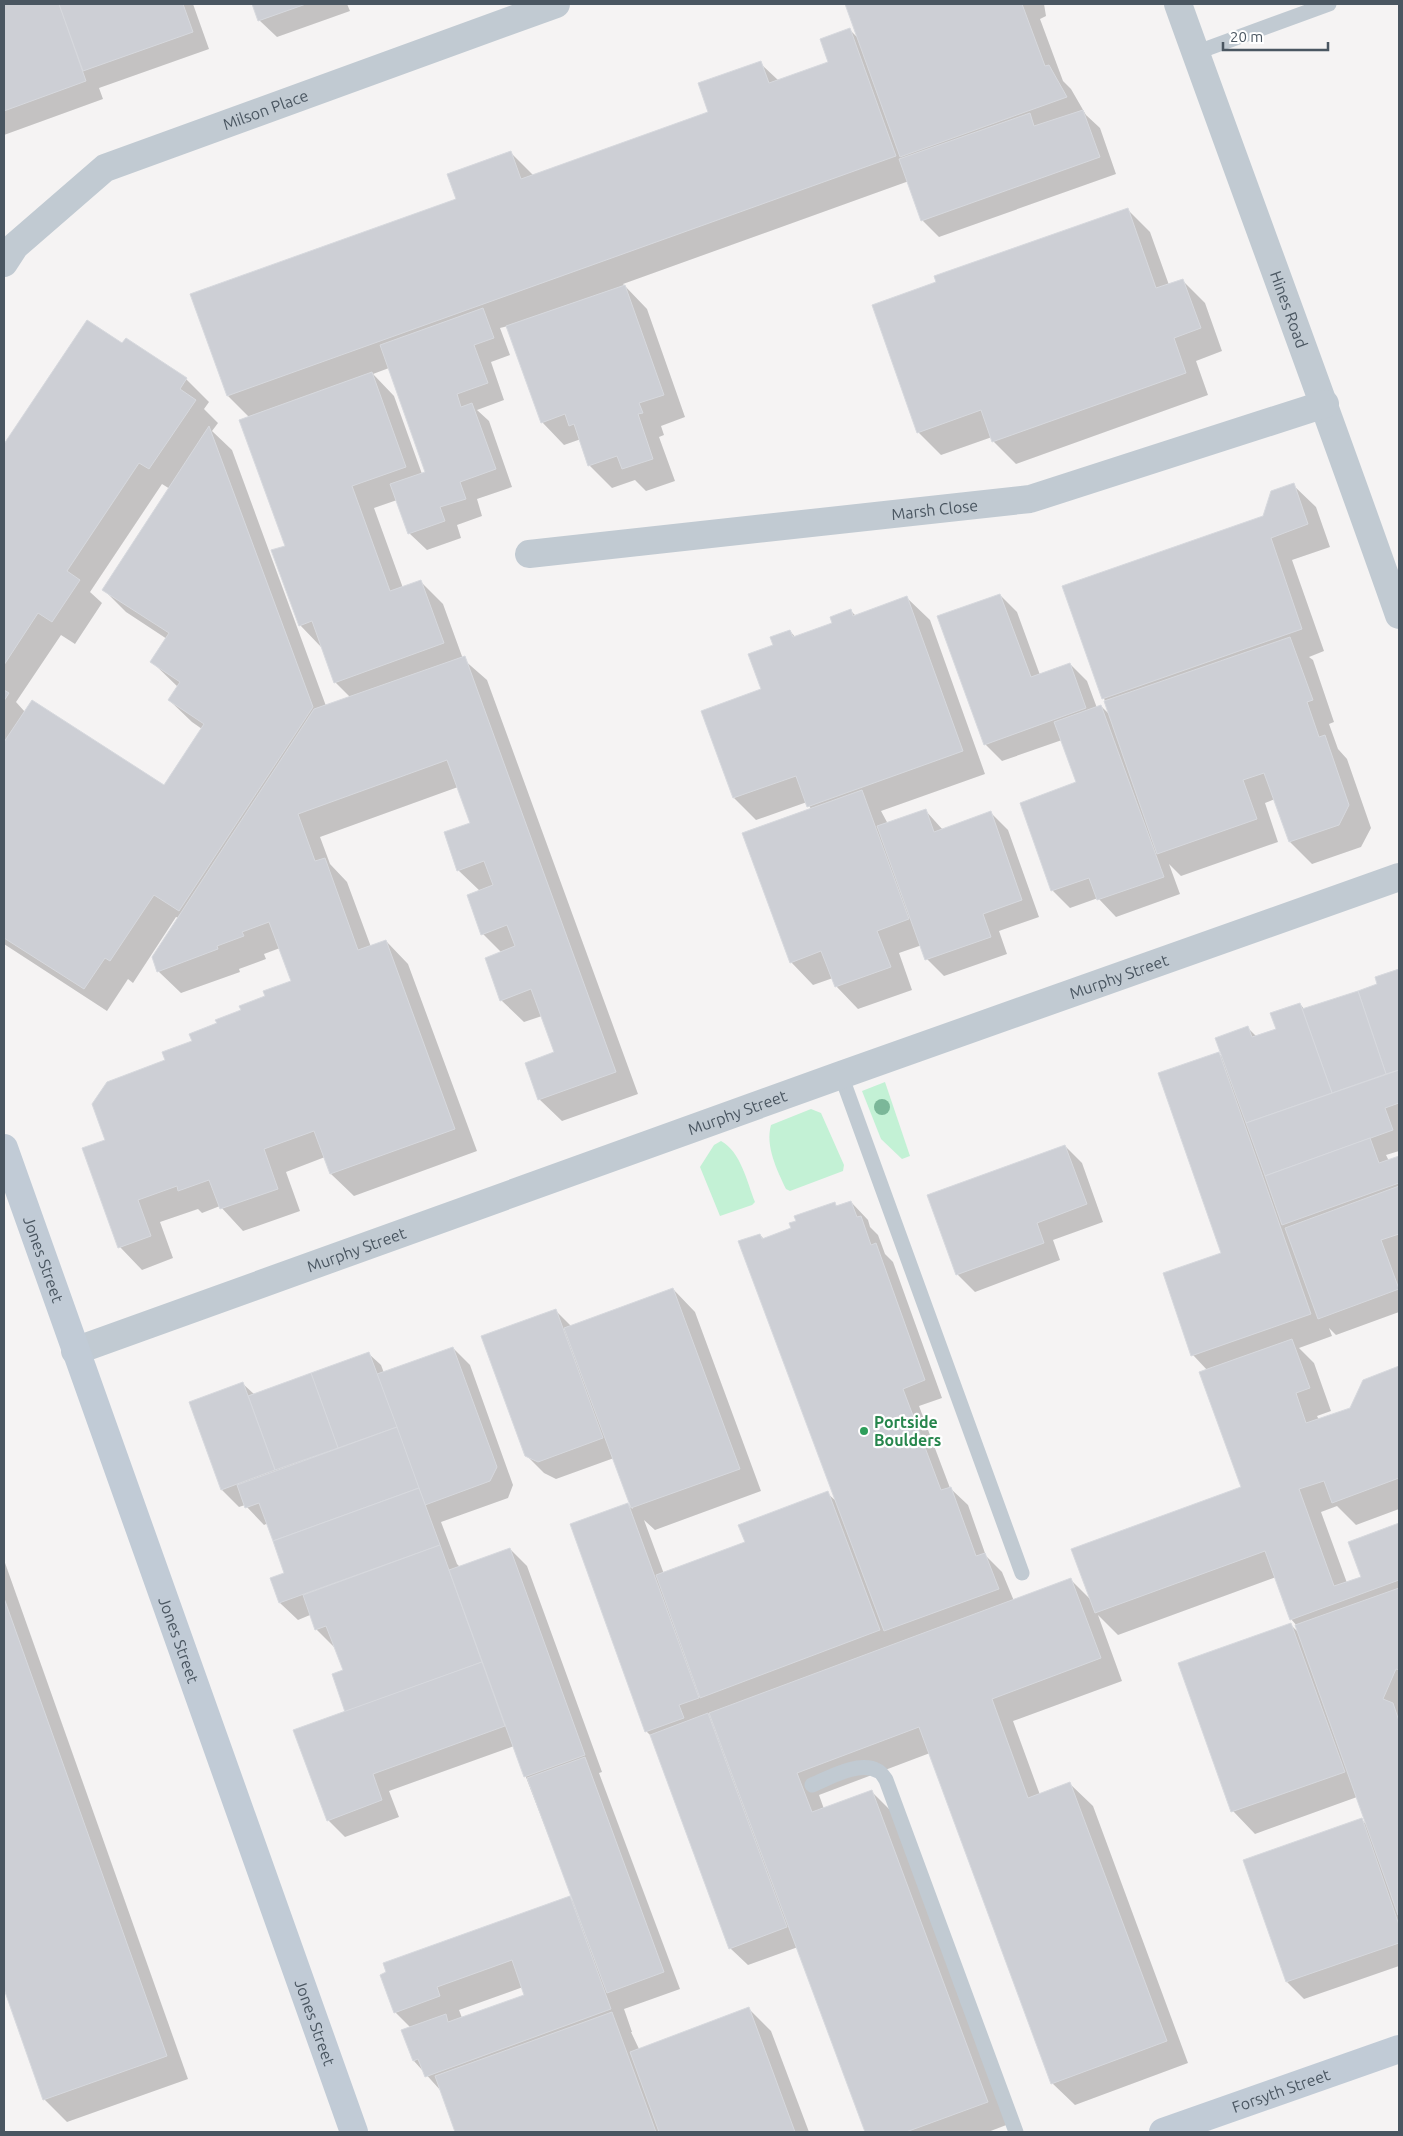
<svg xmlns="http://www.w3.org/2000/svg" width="1403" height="2136" viewBox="0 0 1403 2136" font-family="Ubuntu,sans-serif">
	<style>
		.green { fill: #c3f1d5 }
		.shadow { fill: #0003; fill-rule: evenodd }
		.building { fill: #cdcfd5; stroke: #d7d9de }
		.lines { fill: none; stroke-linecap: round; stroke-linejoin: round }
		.lane { stroke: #c1cad2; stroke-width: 15 }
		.street { stroke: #c1cad2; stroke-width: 28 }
		.secondary { stroke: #c1cbd6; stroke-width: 28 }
		.tree { fill: #7bb799 }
		.leisure-dot { fill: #2e9e5b; stroke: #fff; stroke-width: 2 }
		.labels { text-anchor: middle; stroke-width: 4.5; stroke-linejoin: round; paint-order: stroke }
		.street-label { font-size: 16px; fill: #4a5661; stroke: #fff }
		.leisure-label { font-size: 16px; font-weight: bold; fill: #27864d; stroke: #fff; text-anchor: start }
	</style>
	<rect width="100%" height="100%" fill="#f5f3f3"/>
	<g class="green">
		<polygon points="885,1082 910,1156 902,1159 881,1139 862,1091"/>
		<path d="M811,1109L821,1113L844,1165L843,1171L790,1191L786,1189C777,1170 765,1146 771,1125Z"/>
		<path d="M721,1141C741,1152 747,1182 755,1202L752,1205L720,1216L700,1167L714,1145Z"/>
	</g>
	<g class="shadow">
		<polygon points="4,4 193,4 209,49 99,88 103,99 4,135"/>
		<polygon points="253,4 347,4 350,11 277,37 259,20"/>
		<path d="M846,4H1044L1046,16L1040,19L1063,81L1071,89L1086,115L1100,128L1116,174L939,237L922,220L909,181L623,284L647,309L685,417L661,426L664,435L659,437L675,481L646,491L635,480L612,488L589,465L581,439L564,445L542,422L508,326L500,328L510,355L491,362L504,400L477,410L489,421L512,487L477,499L482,516L457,525L461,538L427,550L409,533L397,500L374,508L403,588L421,582L443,604L463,659L487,680L638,1094L562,1121L539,1099L555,1053L542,1016L524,1022L501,1000L502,953L483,934L480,891L458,870L472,823L458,787L320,837L330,864L347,882L371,947L386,941L408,964L477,1151L354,1196L331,1174L325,1157L286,1172L300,1211L243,1231L220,1206L202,1213L198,1209L160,1222L173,1258L142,1270L120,1247L107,1140L167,1061L218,1024L293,981L280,948L264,954L266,959L239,969L240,972L181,993L158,971L179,918L176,917L133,983L128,979L107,1011L4,944V447L88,322L122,345L126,339L186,379L209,402L204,409L218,423L212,431L232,450L326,706L351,698L335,682L322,648L300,625L286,546L249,417L228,396L192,295L457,199L510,152L533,175L710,112L760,63L779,81L830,63L850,30L859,39ZM389,368L427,472L422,474L394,396L373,374ZM162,484L170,489L104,590L126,612L167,639L152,662L178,687L169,700L192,722L202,729L164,786L25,712L16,702L61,635L75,644L102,603L90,592Z"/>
		<polygon points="1127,209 1150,232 1169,285 1183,281 1205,303 1222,351 1196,361 1208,395 1016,464 993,441 992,437 941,455 918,432 937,283"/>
		<polygon points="1293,485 1316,507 1330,547 1292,560 1324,651 1309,657 1313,660 1334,722 1329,724 1338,749 1347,759 1371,828 1361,847 1312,864 1290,842 1275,799 1265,803 1278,842 1181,876 1169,864 1180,894 1116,917 1098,898 1070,908 1052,890 1077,783 1062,740 1002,761 985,744 1000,595 1017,612 1040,675 1070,664 1087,681 1097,708 1101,706 1110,715 1064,587 1264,517"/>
		<polygon points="907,598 930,620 985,774 881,811 888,824 925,810 943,830 991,813 1008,830 1039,917 999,931 1007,954 944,976 927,959 922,945 899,953 912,990 858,1009 836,986 833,978 813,985 791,962 811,809 807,802 756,820 734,798 703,711 763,689 774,646 790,631 796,638 834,624 851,611 856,616"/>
		<polygon points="1399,970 1399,1151 1386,1155 1389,1161 1399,1157 1399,1312 1336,1335 1329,1328 1332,1336 1299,1348 1314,1363 1331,1411 1317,1416 1319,1420 1351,1409 1363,1381 1399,1368 1399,1509 1356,1525 1337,1506 1321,1512 1347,1583 1362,1577 1350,1542 1399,1524 1399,1966 1304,1999 1287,1982 1244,1861 1362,1820 1367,1825 1357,1797 1255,1834 1233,1811 1291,1625 1298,1632 1297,1626 1291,1619 1276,1577 1118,1635 1098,1615 1122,1681 1013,1721 1040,1795 1070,1784 1093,1806 1188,2063 1075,2105 1052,2083 930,1753 819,1795 824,1809 871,1791 894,1814 1009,2124 988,2132 867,2132 798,1947 748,1965 730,1948 651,1736 647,1732 571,1525 628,1504 633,1509 614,1458 556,1479 544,1473 526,1455 555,1310 572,1327 673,1289 695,1312 761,1491 655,1530 644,1520 664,1574 747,1543 827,1493 837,1502 760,1235 764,1239 792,1229 834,1203 838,1207 851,1202 868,1220 870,1227 878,1235 885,1254 893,1262 942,1398 919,1406 950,1488 968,1505 986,1556 1002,1572 1014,1601 1071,1580 1091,1600 1243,1488 1208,1371 1193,1355 1222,1254 1218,1053 1224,1058 1248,1028 1257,1037 1277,1030 1300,1004 1305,1010 1379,985 1376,978"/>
		<polygon points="1065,1146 1082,1163 1103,1222 1053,1240 1060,1260 975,1292 957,1274"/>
		<path d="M453,1348L470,1365L513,1485L508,1498L441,1522L457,1564L460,1567L510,1549L527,1566L602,1772L599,1773L680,1989L624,2009L632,2032H631L639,2049L749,2009L771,2031L809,2132H456L441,2091L414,2061L411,2028L395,2012L569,1897L574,1902L514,1746L389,1791L399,1817L345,1837L328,1820L346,1712L344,1671L336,1649L316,1629L310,1615L298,1620L280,1603L272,1579L286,1574L268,1523L264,1525L245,1505L239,1507L222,1490L242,1383L255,1395L369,1354L381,1365L384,1373ZM523,1987L526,1995L462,2018L459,2010Z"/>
		<polygon points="4,1560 188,2079 67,2122 44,2099 4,1986"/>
	</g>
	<g class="building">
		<polygon points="4,4 59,4 86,81 4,111"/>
		<polygon points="59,4 183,4 193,32 83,71"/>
		<polygon points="252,4 306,4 258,21"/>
		<polygon points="845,4 1022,4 1045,66 1049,65 1067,97 900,157"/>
		<polygon points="850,28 896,156 227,396 190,294 456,199 447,174 511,151 521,179 708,112 698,83 761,61 769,83 828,62 820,39"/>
		<polygon points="1083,110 1100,157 921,221 899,159 1030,113 1034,126"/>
		<polygon points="1128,208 1156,288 1183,279 1201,328 1174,338 1186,373 992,442 981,410 917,433 872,305 936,282 934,276"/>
		<polygon points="625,285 664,395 639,403 643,413 638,414 653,459 622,469 617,456 588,466 574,424 569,426 565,414 541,423 506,326"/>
		<polygon points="483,308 494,338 474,345 488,383 457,394 461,407 472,403 496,469 460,482 466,499 440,507 445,521 408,534 390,484 425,472 380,345"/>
		<polygon points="87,320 122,343 126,338 187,378 180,389 196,400 149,469 139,463 67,571 80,580 52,622 38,613 4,665 4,444"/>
		<polygon points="372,372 406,467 352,486 390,591 421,580 444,643 334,683 312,621 299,626 271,550 285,546 239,420"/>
		<polygon points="209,426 313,707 179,911 154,895 110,961 105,958 84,989 4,938 4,742 32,700 164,785 204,724 168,700 180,682 150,662 169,633 102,590"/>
		<polygon points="1294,483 1308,524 1271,538 1302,629 1102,699 1062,586 1263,516 1271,491"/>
		<polygon points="1000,594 1031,677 1070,663 1086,708 984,745 937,616"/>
		<polygon points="907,596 963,751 807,807 796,776 733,798 701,711 761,689 748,654 773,645 770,637 790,630 793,637 832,623 830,617 851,609 853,616"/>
		<polygon points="1290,637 1313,700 1307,702 1319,737 1325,735 1349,805 1339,825 1289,842 1264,773 1243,780 1257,819 1157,854 1104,701"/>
		<polygon points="465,656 616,1072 538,1100 525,1063 554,1052 531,989 500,1001 485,958 515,946 507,925 481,935 467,895 493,885 484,861 457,871 444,832 470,823 447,760 298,814 315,861 325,858 358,950 386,940 455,1129 330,1174 314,1131 264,1149 278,1189 220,1209 209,1180 178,1191 177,1186 138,1200 151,1236 118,1248 82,1148 105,1140 92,1104 107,1082 165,1060 162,1052 192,1041 189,1034 217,1023 215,1020 241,1010 239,1006 265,996 263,991 291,981 269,922 242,932 244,936 217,946 218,949 157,972 152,957 314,709"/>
		<polygon points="4,690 9,693 4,701"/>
		<polygon points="1101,705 1164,877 1097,900 1089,878 1051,891 1020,803 1076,782 1054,722"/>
		<polygon points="862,790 909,919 877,931 891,967 835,987 821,951 790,963 742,833"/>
		<polygon points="926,809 934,832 991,811 1022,900 983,914 991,937 925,960 877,826"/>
		<polygon points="1399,969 1399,1070 1386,1074 1358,991 1377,984 1375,977"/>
		<polygon points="1358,991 1386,1074 1332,1093 1302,1009"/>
		<polygon points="1300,1003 1332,1093 1246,1123 1215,1038 1248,1026 1252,1037 1276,1029 1270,1013"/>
		<polygon points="1219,1052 1311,1314 1191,1356 1163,1273 1221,1253 1158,1073"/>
		<polygon points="1399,1070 1399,1103 1385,1108 1393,1130 1265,1176 1246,1123"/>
		<polygon points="1370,1138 1379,1163 1399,1156 1399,1183 1282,1225 1265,1176"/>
		<polygon points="1065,1145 1087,1204 1037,1223 1044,1243 956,1275 927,1195"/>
		<polygon points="1399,1186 1399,1234 1381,1240 1399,1289 1318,1319 1285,1228"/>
		<polygon points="851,1201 857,1217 861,1216 871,1245 876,1243 925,1380 903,1389 941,1490 951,1487 976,1556 985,1553 999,1589 884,1631 738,1241 760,1234 762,1239 791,1228 789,1223 796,1221 794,1216 835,1202 836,1206"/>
		<polygon points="673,1288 740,1469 631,1508 564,1328"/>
		<polygon points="556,1309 603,1438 538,1462 525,1456 481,1336"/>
		<polygon points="1292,1339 1310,1388 1296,1393 1306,1423 1350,1408 1363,1380 1399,1366 1399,1478 1332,1503 1324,1481 1299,1489 1334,1586 1361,1577 1348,1542 1399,1523 1399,1580 1290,1620 1265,1551 1095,1613 1071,1549 1241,1487 1199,1372"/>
		<polygon points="453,1347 497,1467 490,1481 425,1505 377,1374"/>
		<polygon points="369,1352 397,1427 338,1448 311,1373"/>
		<polygon points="311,1373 338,1448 275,1470 248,1396"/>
		<polygon points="243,1382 275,1470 221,1490 189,1402"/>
		<polygon points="397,1427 419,1488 273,1541 259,1503 245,1508 237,1485"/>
		<polygon points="419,1488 440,1545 279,1603 270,1578 284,1573 273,1541"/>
		<polygon points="828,1491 880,1630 700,1698 656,1575 745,1542 738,1525"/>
		<polygon points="628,1503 699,1698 679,1705 684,1718 645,1732 570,1524"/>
		<polygon points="440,1545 482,1662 345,1712 332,1674 343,1670 326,1626 315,1630 303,1595"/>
		<polygon points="510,1548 585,1755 524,1777 449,1570"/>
		<polygon points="1071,1578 1101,1658 992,1699 1028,1798 1070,1782 1167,2041 1051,2084 919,1727 797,1773 812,1812 872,1790 988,2102 906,2132 865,2132 709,1713"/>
		<polygon points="1399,1588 1399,1670 1396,1669 1383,1699 1393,1703 1399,1721 1398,1915 1295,1625"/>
		<polygon points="4,1598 167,2056 43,2100 4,1989"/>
		<polygon points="1291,1623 1345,1772 1231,1812 1178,1663"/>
		<polygon points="482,1662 505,1726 373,1774 382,1800 327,1821 293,1730"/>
		<polygon points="708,1713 787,1927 729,1949 650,1735"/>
		<polygon points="585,1757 664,1972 607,1993 527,1778"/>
		<polygon points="1362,1818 1399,1925 1399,1943 1286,1982 1243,1860"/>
		<polygon points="570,1896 611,2009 425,2077 418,2059 413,2061 401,2030 446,2014 448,2022 524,1995 512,1960 437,1987 440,1996 394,2013 380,1975 386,1972 383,1963"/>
		<polygon points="749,2007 795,2132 659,2132 630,2052"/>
		<polygon points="612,2012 656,2132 455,2132 435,2076"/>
	</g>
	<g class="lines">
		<g class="lane">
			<polyline points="1195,53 1329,4"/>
			<polyline points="841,1075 1022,1573"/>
			<path d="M812,1785C829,1778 859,1760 878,1771C881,1772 884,1777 886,1780L1016,2132"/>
		</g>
		<g class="street">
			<path id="s1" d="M1178,4C1251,207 1327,410 1399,615"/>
			<path id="s2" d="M4,263L15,246L105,168L556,4"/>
			<path id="s3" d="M529,554L1030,499L1325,404"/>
			<path id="s4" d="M75,1351L841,1075L1399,877"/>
		</g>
		<g class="secondary">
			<path id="s5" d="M4,1148L354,2132"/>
			<path id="s6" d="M1163,2132L1399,2049"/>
		</g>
	</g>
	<circle class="tree" cx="882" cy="1107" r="8"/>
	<circle class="leisure-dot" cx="864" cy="1431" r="5"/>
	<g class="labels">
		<g class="street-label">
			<text dy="6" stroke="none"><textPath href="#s2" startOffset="310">Milson Place</textPath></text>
			<text dy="6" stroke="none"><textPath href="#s1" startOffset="325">Hines Road</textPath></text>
			<text dy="6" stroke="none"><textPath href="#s3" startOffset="408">Marsh Close</textPath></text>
			<text dy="6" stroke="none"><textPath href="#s4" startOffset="1109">Murphy Street</textPath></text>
			<text dy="6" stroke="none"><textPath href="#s4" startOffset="704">Murphy Street</textPath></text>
			<text dy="6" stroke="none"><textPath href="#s4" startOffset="299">Murphy Street</textPath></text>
			<text dy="6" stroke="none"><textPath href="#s5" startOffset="118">Jones Street</textPath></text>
			<text dy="6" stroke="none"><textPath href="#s5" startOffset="522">Jones Street</textPath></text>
			<text dy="6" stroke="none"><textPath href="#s5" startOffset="928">Jones Street</textPath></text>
			<text dy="6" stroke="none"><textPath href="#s6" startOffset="125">Forsyth Street</textPath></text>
		</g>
		<g class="leisure-label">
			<text x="874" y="1428">Portside<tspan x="874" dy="18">Boulders</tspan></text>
		</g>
	</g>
	<rect width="1403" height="2136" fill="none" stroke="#4a5661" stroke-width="10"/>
	<path d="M1223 42v8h105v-8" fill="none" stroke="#4a5661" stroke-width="2.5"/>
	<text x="1230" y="42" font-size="15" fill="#4a5661" stroke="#ffffff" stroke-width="4" paint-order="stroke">20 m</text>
</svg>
